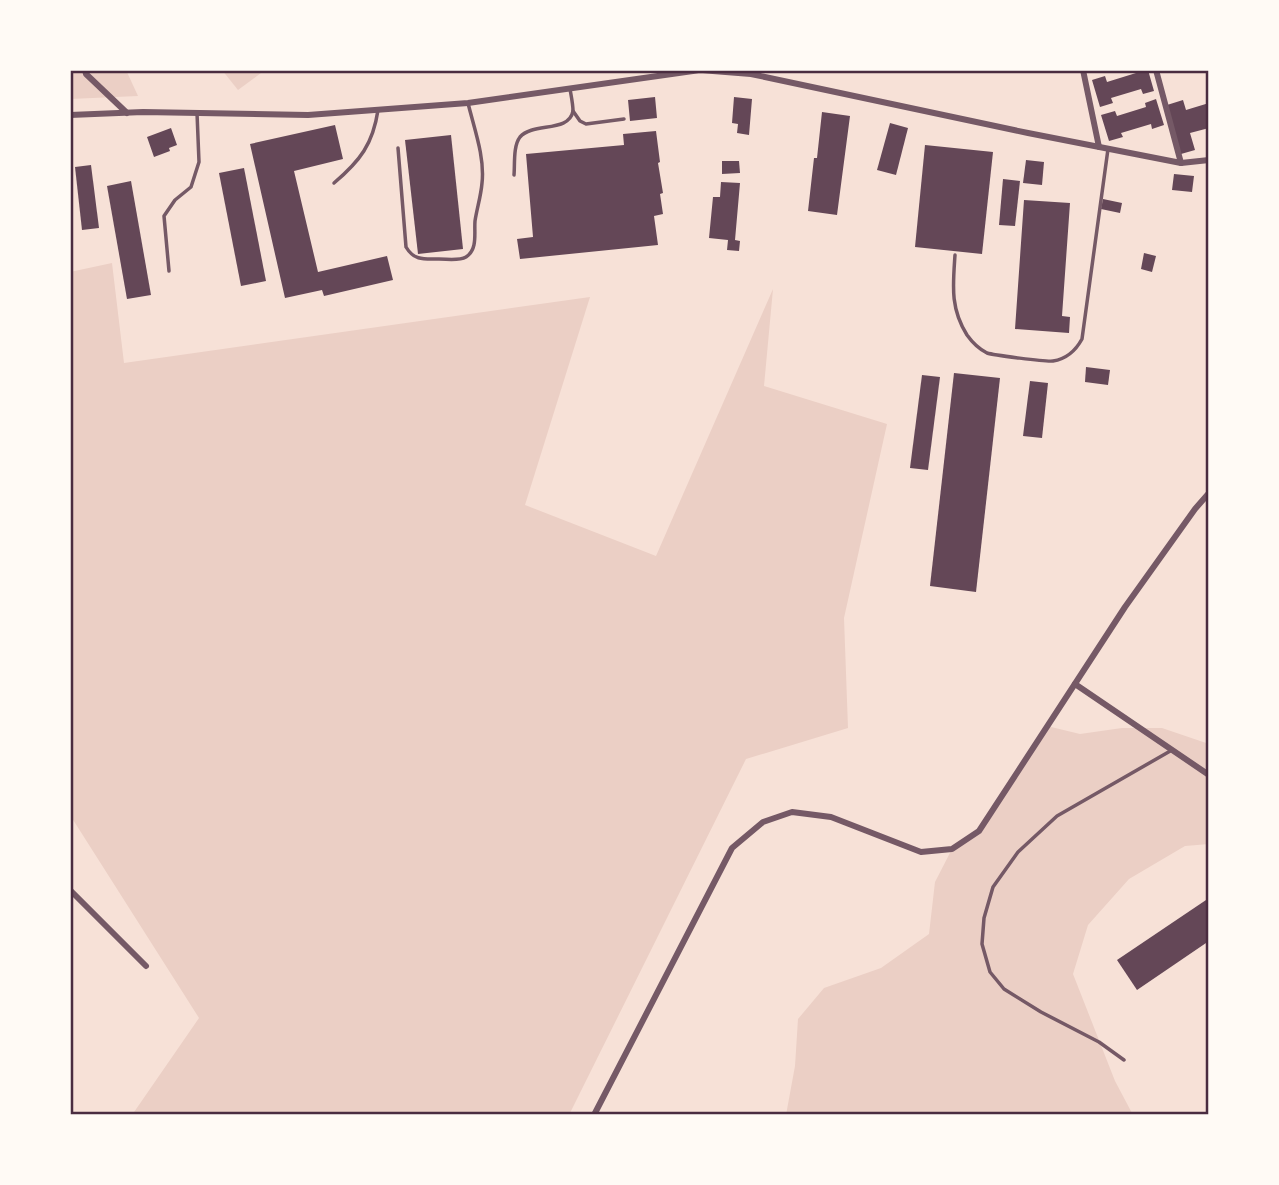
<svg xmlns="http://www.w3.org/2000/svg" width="1279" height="1185" viewBox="0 0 1279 1185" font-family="Spectral,serif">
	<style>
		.green { fill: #ebcfc5 }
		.building { fill: #644757 }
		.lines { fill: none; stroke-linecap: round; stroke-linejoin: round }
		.service { stroke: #755966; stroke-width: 3.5 }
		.minor { stroke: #755966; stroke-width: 6 }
		.neatline { fill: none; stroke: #4a2c40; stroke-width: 2.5 }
	</style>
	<rect width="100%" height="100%" fill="#f7e1d7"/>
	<g class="green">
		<polygon points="70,70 126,70 138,96 70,99"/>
		<polygon points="222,70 265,70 238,90"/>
		<polygon points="112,263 124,363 590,297 525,505 656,556 773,289 764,386 887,424 844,618 848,728 746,759 569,1115 132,1115 199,1018 70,815 70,272"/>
		<polygon points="1047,726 1080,734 1122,728 1162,728 1209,744 1209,844 1185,846 1129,879 1088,925 1073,974 1115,1081 1133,1115 786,1115 795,1066 798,1019 824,988 881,968 929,934 935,882 952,849 979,831"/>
	</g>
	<g class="building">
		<polygon points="1136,70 1148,70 1154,91 1143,94 1141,89 1111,98 1113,103 1100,107 1092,80 1105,76 1107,82 1136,73"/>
		<polygon points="655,97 657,118 630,121 628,100"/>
		<polygon points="734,97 752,99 749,135 737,133 738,124 732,123"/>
		<polygon points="1156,99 1164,125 1152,129 1151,124 1121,133 1123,137 1109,141 1101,115 1115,111 1117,116 1146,107 1145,103"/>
		<polygon points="1183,100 1186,110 1209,103 1209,128 1190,133 1195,150 1181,154 1167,105"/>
		<polygon points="822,112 850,116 837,215 808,211 814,158 817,158"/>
		<polygon points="890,123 908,128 896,175 877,170"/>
		<polygon points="335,125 343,159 294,171 318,272 387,256 393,280 324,296 322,290 285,298 250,144"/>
		<polygon points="171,128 177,145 169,148 170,151 154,157 147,137"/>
		<polygon points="656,131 660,162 658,163 663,193 660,194 663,214 654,216 658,245 520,259 517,239 533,237 526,154 624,145 623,134"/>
		<polygon points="451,135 463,249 418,254 405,140"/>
		<polygon points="925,145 993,152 982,254 915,247"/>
		<polygon points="1026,160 1044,162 1042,185 1023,183"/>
		<polygon points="722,161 739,161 740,173 722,174"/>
		<polygon points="91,165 99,228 82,230 75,167"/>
		<polygon points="244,168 266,281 241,286 219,173"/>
		<polygon points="1174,174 1194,176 1192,192 1172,190"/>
		<polygon points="1003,179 1020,181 1015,226 999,225"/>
		<polygon points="131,181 151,295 127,299 107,186"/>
		<polygon points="721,182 740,183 735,240 740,241 739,251 727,250 728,240 709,238 713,197 720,197"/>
		<polygon points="1103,199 1122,203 1120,213 1101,209"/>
		<polygon points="1024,200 1070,203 1062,316 1070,317 1069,333 1015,329"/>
		<polygon points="1144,253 1156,256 1152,272 1141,269"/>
		<polygon points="1086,367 1110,370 1108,385 1085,382"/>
		<polygon points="954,373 1000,378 976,592 930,586"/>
		<polygon points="922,375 940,377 928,470 910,468"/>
		<polygon points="1030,381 1048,383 1042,438 1023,436"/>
		<polygon points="1209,898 1209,941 1137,990 1117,960"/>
	</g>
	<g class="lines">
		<g class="service">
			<polyline points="573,111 580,121 586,124 624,119"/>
			<path d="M398,148L406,247C414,261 425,259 439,259C448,259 459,261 466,257C478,249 474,233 475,221C477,208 481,196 482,183C485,157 474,128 468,103"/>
			<path d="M514,175C515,164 513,146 520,137C533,122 569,133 573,111C573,104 571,95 570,89"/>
			<path d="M334,183C360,161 373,144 378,110"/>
			<path d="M955,255C953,285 950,308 967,335C972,342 979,349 987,353C993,355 1046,362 1053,361C1066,359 1076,350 1082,339L1108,149"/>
			<polyline points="169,271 164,216 175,200 191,187 199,162 197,113"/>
			<polyline points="1124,1060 1099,1042 1041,1012 1004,989 990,972 982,944 984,918 993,887 1018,852 1057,816 1172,750"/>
		</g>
		<g class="minor">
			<polyline points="85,70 86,74 127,113"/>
			<polyline points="1083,70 1099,147"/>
			<polyline points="1156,70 1181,163"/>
			<polyline points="70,115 143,112 308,115 468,103 700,70 751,74 1028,133 1181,163 1209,160"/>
			<polyline points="1075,684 1209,775"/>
			<polyline points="70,890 146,966"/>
			<polyline points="594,1115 732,848 763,822 792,812 831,817 921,852 952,849 979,831 1125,607 1195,509 1209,493"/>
		</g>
	</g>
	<rect width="1279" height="1185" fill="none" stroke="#fffaf5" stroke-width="144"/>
	<rect x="72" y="72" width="1135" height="1041" class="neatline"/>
</svg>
